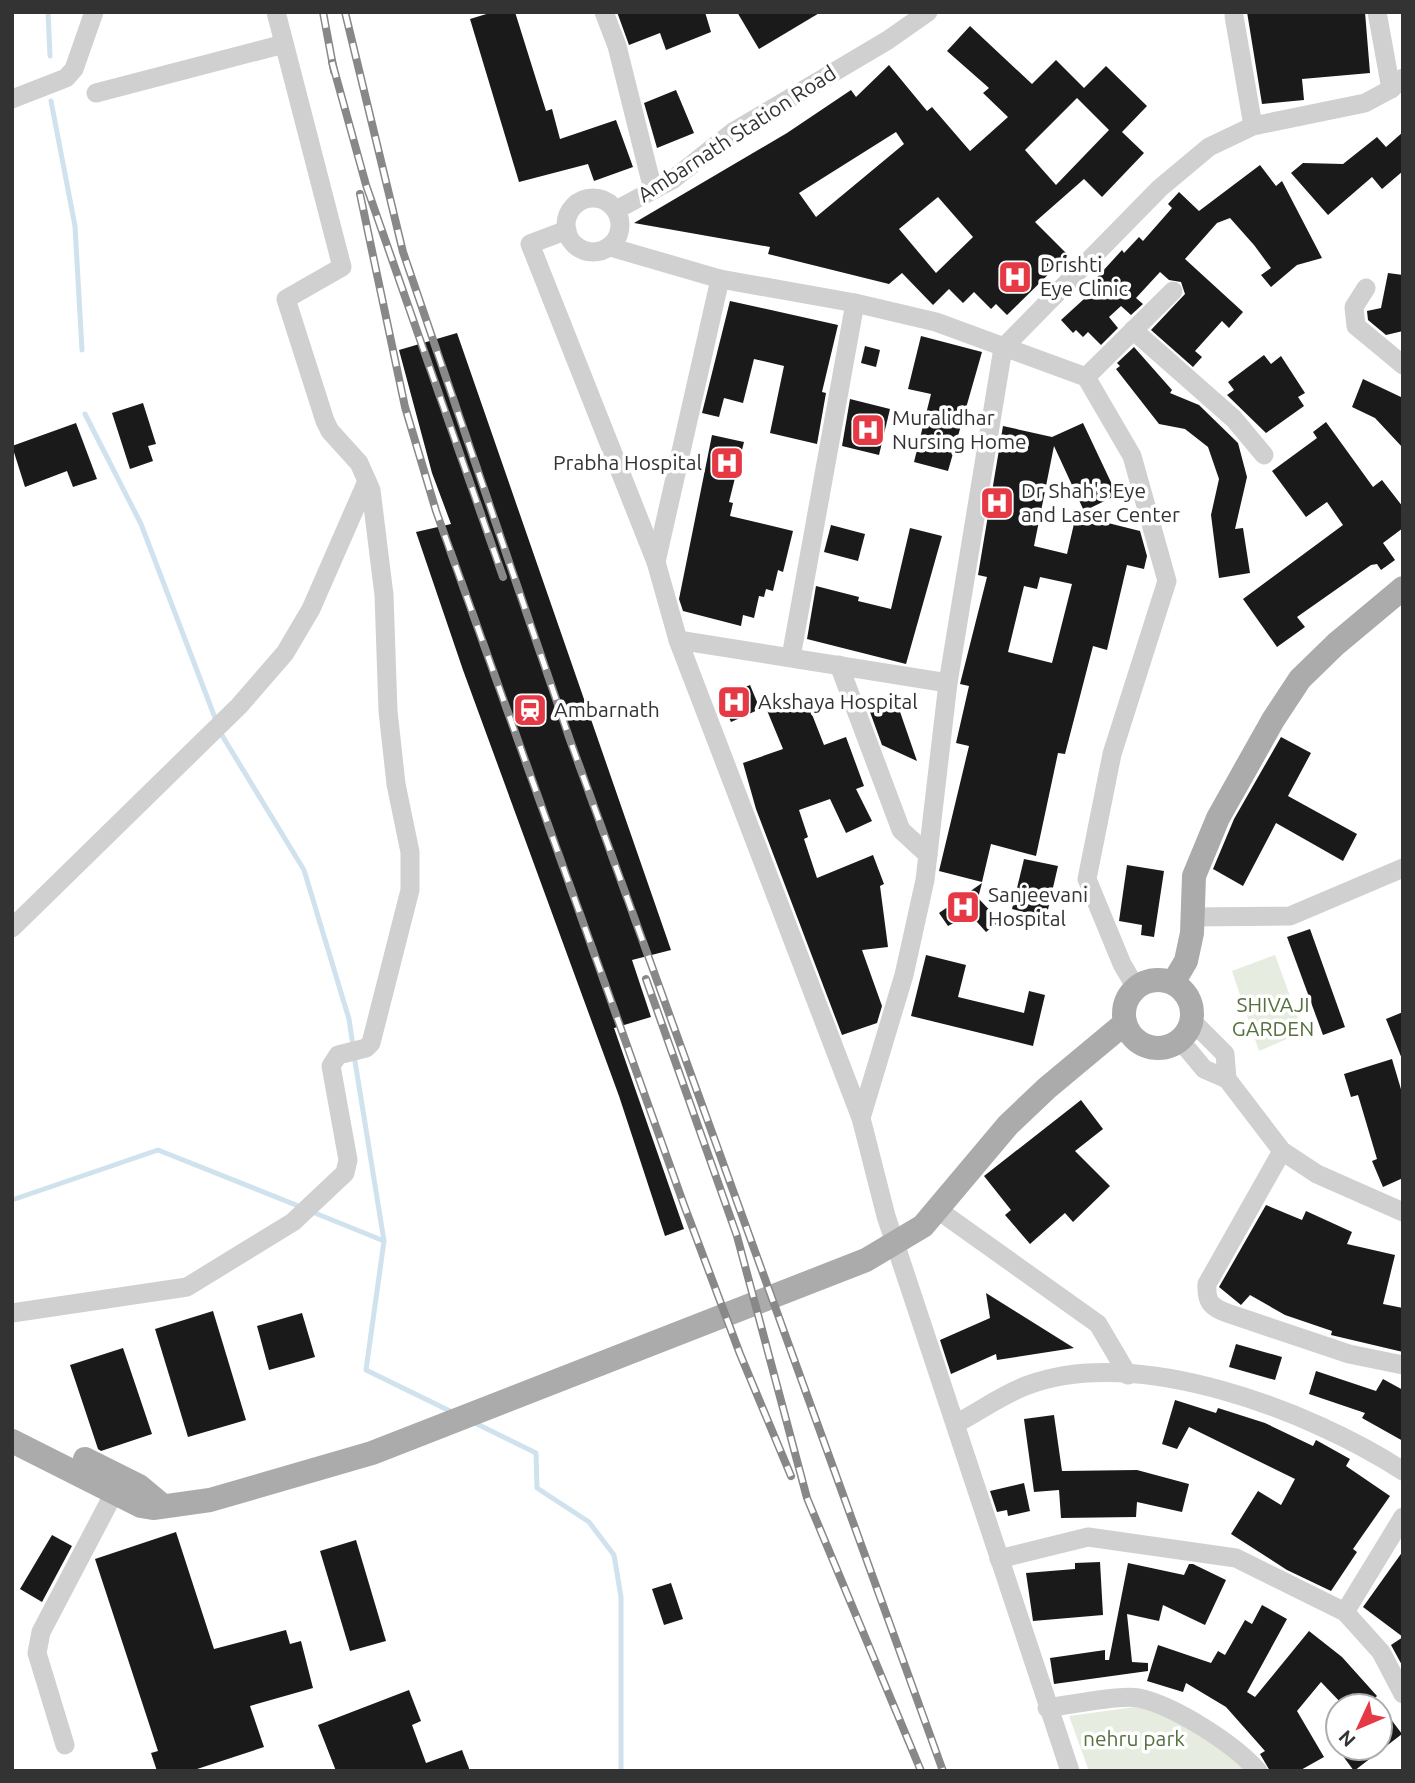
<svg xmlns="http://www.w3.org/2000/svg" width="1415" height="1783" viewBox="0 0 1415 1783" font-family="Ubuntu,sans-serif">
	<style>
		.green { fill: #e6ecdf }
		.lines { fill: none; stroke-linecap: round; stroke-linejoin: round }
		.stream { stroke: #cfe2ee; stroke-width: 5 }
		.building { fill: #1a1a1a; fill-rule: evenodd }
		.minor { stroke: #d0d0d0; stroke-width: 19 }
		.major { stroke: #ababab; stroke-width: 24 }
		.rail-casing { stroke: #888; stroke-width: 8 }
		.rail { stroke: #fff; stroke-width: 5; stroke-dasharray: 16; stroke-linecap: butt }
		.labels { text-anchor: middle; stroke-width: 7; stroke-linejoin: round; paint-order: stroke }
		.street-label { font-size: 21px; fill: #333; stroke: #fff }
		.poi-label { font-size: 21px; fill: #333; stroke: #fff; text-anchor: start }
		.park-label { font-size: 21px; fill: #56703f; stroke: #fff }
	</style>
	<rect width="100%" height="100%" fill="#fff"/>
	<g class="green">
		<polygon points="1275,955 1303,1032 1259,1051 1232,971"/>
		<polygon points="1142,1706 1192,1728 1251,1771 1089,1771 1069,1716"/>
	</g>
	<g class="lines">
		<g class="stream">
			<polyline points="48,12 50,56"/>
			<polyline points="51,101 75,226 82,350"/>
			<polyline points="85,414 141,524 217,723"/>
			<polyline points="220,732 304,870 349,1019 353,1046"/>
			<polyline points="354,1055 384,1241"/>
			<polyline points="12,1200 158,1150 301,1207"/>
			<polyline points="310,1211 384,1241 366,1370 454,1413"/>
			<polyline points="473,1422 536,1453 537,1488 589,1522 614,1555 621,1597 621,1771"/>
		</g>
	</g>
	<g class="building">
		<polygon points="493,12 515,12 546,111 552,109 560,139 616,120 633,167 594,181 588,164 519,182 470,19"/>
		<polygon points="617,12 705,12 711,32 666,50 660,33 629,45"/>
		<polygon points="737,12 821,12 759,49"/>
		<polygon points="1247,12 1365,12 1370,73 1302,79 1304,100 1262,104"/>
		<path d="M970,26L1032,84L1056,60L1084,88L1106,66L1147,106L1122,132L1144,153L1102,197L1084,179L1035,222L1068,255L1007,315L996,304L991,309L974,292L963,303L949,289L933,305L902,273L889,284L768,254L770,247L634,223L787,133L851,90L856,97L889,65L927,111L932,107L970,151L1008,117L983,93L989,88L947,51ZM1077,98L1109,130L1056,185L1025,150ZM896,132L904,144L816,217L799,193ZM938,197L973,237L936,273L899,229Z"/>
		<polygon points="676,90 694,133 657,148 644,103"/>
		<polygon points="1403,132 1403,171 1382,189 1372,177 1328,215 1291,173 1303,163 1343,164 1377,137 1386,147"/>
		<polygon points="1260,165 1276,186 1282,181 1322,258 1297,265 1271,287 1261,275 1271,268 1254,245 1230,218 1217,223 1185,259 1243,312 1229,328 1222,321 1195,351 1202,357 1193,367 1151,330 1185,294 1181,282 1169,280 1160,272 1136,298 1143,304 1131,315 1121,306 1109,317 1118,328 1101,345 1088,332 1083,337 1076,330 1073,333 1061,320 1096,288 1091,284 1122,250 1124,253 1139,237 1143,241 1172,208 1168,204 1179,192 1199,211"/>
		<polygon points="1388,273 1403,275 1403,331 1386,335 1368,320 1367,311 1381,308"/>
		<polygon points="730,301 838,325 822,392 826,393 817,444 770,433 784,366 754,359 743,403 724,398 719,417 702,413"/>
		<polygon points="457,333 671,950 632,960 651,1017 614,1028 684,1229 665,1236 619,1096 463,670 416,532 451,524 432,473 399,350"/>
		<polygon points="921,336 982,352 948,471 914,462 931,394 908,389"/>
		<polygon points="865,346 880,350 876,367 861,363"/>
		<polygon points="1134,347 1172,390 1170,393 1199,405 1238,443 1247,477 1235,529 1243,528 1250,573 1219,578 1211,515 1219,479 1208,447 1185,429 1159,424 1116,369 1120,366 1117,363"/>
		<polygon points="1264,355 1271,364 1281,356 1305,393 1298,397 1304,406 1266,433 1227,395 1234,390 1228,382"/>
		<polygon points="1363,379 1403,398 1403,448 1375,418 1352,407"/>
		<polygon points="850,399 890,409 879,455 842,446"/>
		<polygon points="143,403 156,444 148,446 153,461 130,469 112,413"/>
		<polygon points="1326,422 1373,487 1382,480 1403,507 1403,528 1383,543 1395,560 1381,570 1377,564 1371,565 1297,617 1305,627 1277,647 1243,599 1343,525 1327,502 1306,517 1272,471 1317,438 1313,432"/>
		<polygon points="76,423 97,479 73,487 67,471 25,487 12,446"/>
		<path d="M1083,423L1117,495L1084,511L1054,446L1034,546L1067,554L1076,515L1140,531L1147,556L1144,569L1127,565L1107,650L1093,646L1065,754L1058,753L1036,856L991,844L982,882L939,871L969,746L956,743L969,686L960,684L987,577L978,575L1003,426L1052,437ZM1040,577L1072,584L1052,663L1008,652L1024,586L1037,589Z"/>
		<polygon points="712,435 744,442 729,502 733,503 730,516 793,531 783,572 778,570 773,591 766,589 764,597 759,596 754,618 743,615 741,626 683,611 679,599"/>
		<polygon points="831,525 865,534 858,561 824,552"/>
		<polygon points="910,528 942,536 906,664 807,639 816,586 859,597 858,601 891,609"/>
		<polygon points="750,685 760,709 731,722 720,698"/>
		<polygon points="806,699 824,745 846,737 864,786 856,789 872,821 846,833 830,799 799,810 808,837 804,839 817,878 873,855 884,884 880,886 888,947 862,950 882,1006 877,1023 842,1035 756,809 743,763 783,749 766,708"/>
		<polygon points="897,703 917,761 882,745 870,712"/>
		<polygon points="1281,737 1311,753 1288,796 1357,834 1343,861 1276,823 1243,886 1213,869 1234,819"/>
		<polygon points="1024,859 1058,866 1046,918 1012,909"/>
		<polygon points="1127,865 1164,871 1154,937 1141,935 1142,925 1119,921"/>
		<polygon points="982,883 978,898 1000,921 986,932 977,922 963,918 948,926 939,913"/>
		<polygon points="1310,929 1345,1027 1323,1035 1287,937"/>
		<polygon points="926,955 966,965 958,997 1024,1013 1029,991 1045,995 1033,1046 911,1016"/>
		<polygon points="1403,1012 1403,1059 1402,1059 1386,1019"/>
		<polygon points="1392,1059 1403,1096 1403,1178 1383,1187 1372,1161 1377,1159 1358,1095 1351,1097 1344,1074"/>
		<polygon points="1081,1100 1103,1129 1075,1151 1110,1186 1073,1222 1065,1213 1030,1244 1005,1215 1011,1210 984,1176"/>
		<polygon points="1266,1205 1302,1220 1306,1211 1352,1232 1347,1244 1395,1255 1383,1304 1403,1308 1403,1352 1331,1335 1332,1331 1285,1315 1250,1295 1241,1305 1219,1287"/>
		<polygon points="986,1293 1074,1348 997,1360 996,1354 951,1374 940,1340 990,1318"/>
		<polygon points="213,1311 246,1420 188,1437 155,1329"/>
		<polygon points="302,1313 315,1357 269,1370 257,1326"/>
		<polygon points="1236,1344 1282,1357 1275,1380 1229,1367"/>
		<polygon points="123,1348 152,1434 101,1451 98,1449 70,1365"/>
		<polygon points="1316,1371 1376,1391 1383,1379 1403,1390 1403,1441 1362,1418 1365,1413 1309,1394"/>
		<polygon points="1175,1400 1216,1413 1218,1408 1265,1423 1313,1446 1316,1440 1350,1459 1346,1466 1390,1496 1353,1549 1357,1552 1331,1591 1287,1570 1231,1534 1258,1491 1281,1505 1295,1479 1189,1427 1177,1449 1162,1444"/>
		<polygon points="1054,1415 1062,1471 1137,1470 1189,1484 1182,1512 1137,1502 1136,1517 1061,1518 1059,1490 1034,1492 1024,1419"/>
		<polygon points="1024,1483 1030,1511 1008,1516 1007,1510 997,1512 990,1491"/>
		<polygon points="176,1532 214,1649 286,1630 290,1644 301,1641 313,1688 250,1706 264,1747 191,1771 157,1771 151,1753 158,1751 95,1559"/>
		<polygon points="52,1535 72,1546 42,1602 20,1589"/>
		<polygon points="356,1540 386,1641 350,1651 320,1551"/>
		<polygon points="1403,1551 1403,1667 1391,1645 1403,1637 1363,1607"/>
		<polygon points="1100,1562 1103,1615 1033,1621 1026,1573 1075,1569 1075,1563"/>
		<polygon points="1128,1563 1184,1575 1189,1564 1193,1564 1226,1580 1205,1625 1163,1605 1159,1621 1127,1614 1132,1662 1148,1663 1148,1671 1054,1684 1050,1658 1105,1650 1105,1660 1109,1660"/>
		<polygon points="671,1583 683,1619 664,1625 652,1589"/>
		<polygon points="1262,1605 1287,1619 1247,1692 1255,1697 1309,1631 1342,1657 1377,1696 1375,1698 1402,1734 1354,1771 1337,1748 1380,1748 1380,1706 1344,1706 1321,1682 1297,1711 1324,1757 1299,1771 1270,1771 1260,1754 1265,1751 1226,1707 1186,1683 1183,1692 1147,1681 1158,1645 1211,1663 1218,1651 1225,1655 1245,1620 1252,1624"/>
		<polygon points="409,1690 421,1721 412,1725 426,1763 462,1750 470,1771 336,1771 318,1725"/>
	</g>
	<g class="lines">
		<g class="minor">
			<polyline points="604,12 617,46 653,190"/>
			<polyline points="1377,12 1391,89"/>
			<polyline points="1234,16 1253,126"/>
			<polyline points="96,93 284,44"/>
			<polyline points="12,99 66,78 74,69 94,12"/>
			<circle cx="593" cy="225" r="27"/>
			<polyline points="616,210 672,180 733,132 888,40 928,12"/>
			<polyline points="567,230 530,244 656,562 678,640 861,1118 886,1216 1070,1771"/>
			<polyline points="610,247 720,279 855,303 936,322 1086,377 1132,456 1167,581 1112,754 1087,879 1122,964 1136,988"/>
			<polyline points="1366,288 1354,307 1356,326 1403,365"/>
			<polyline points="1133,330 1234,419 1264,455"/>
			<polyline points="1086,377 1173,291"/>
			<polyline points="656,562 720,279"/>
			<polyline points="678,640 948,683"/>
			<polyline points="791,657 855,303"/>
			<polyline points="839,665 901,830 928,855"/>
			<polyline points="1192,917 1290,916 1403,868"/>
			<polyline points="12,928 239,706 285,653 311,609 367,481"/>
			<polyline points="1180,1040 1204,1069 1227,1079 1225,1054 1192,1021"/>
			<polyline points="1227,1079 1282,1151 1317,1174 1403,1212"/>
			<polyline points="861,1118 904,975 925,880 948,683 1003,348 1160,188 1209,147 1253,126 1365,103 1391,89 1403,78"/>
			<path d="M1282,1151L1207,1284C1206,1302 1211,1307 1227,1313L1349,1354L1403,1365"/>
			<polyline points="938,1210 1098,1324 1128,1375"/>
			<polyline points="12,1313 187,1287 293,1222 345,1173 348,1160 331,1066 338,1055 366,1048 371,1043 410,890 410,852 396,784 388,711 384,595 371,490 359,463 330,431 325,421 286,299 342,267 276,12"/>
			<path d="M957,1423C980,1411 1003,1394 1028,1385C1136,1344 1311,1411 1403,1471"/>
			<polyline points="999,1559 1088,1537 1236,1558 1345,1612 1381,1652 1403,1694"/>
			<polyline points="1345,1612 1403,1517"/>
			<path d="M1047,1708C1068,1705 1122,1694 1139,1698C1175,1706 1233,1743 1258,1771"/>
			<polyline points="65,1745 37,1653 41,1632 114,1493"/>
		</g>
		<g class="major">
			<circle cx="1158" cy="1014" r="34"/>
			<polyline points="1173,983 1186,961 1192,933 1194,876 1218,818 1273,720 1300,679 1336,644 1403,588"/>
			<polyline points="12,1441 141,1506 153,1508 210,1500 372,1453 866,1260 923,1226 1008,1125 1047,1088 1125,1023"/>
			<polyline points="85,1459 139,1486 163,1506"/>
		</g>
		<g class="rail-casing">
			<g id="rail">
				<polyline points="323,12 334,71"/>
				<polyline points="345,12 403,252 570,740 943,1771"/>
				<polyline points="332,62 366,185 503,577"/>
				<polyline points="360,194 405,407 436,511 684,1205 740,1354 791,1476"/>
				<polyline points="646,979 737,1236 807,1498 921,1771"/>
			</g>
		</g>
		<use href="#rail" class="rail"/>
	</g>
	<defs>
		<g id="hospital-square" transform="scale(1.75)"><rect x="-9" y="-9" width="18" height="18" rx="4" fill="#e63946" stroke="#fff"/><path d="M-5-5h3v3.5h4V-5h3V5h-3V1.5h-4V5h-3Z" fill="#fff"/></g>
		<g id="station-square" transform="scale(1.75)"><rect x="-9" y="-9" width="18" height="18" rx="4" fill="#e63946" stroke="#fff"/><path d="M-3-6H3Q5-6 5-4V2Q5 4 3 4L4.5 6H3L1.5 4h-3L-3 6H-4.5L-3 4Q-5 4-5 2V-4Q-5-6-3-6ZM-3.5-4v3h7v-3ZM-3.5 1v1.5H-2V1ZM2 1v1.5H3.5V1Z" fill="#fff"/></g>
	</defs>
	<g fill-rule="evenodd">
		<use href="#hospital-square" x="1015" y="277"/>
		<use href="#hospital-square" x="868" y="430"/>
		<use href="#hospital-square" x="727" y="463"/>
		<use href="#hospital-square" x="997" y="503"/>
		<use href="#hospital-square" x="734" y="702"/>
		<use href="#station-square" x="530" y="710"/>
		<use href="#hospital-square" x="963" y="907"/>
	</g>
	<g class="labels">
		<g class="street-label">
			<text transform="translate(737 134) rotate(-33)" y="7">Ambarnath Station Road</text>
		</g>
		<g class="poi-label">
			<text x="1040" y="272">Drishti<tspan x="1040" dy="24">Eye Clinic</tspan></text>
			<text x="892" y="425">Muralidhar<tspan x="892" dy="24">Nursing Home</tspan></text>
			<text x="702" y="470" text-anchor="end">Prabha Hospital</text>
			<text x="1021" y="498">Dr Shah's Eye<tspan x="1021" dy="24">and Laser Center</tspan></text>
			<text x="758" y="709">Akshaya Hospital</text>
			<text x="554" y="717">Ambarnath</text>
			<text x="988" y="902">Sanjeevani<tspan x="988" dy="24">Hospital</tspan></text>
		</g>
		<g class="park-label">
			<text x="1273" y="1012">SHIVAJI<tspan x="1273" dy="24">GARDEN</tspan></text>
			<text x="1134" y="1746">nehru park</text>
		</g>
	</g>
	<rect width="1415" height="1783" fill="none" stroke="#333333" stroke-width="28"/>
	<g transform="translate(1359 1727) rotate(226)"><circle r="33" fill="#ffffff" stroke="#adadad" stroke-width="2"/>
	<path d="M0-5L12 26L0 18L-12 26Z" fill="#e63946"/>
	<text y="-10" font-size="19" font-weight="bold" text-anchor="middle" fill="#333333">N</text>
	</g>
</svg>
